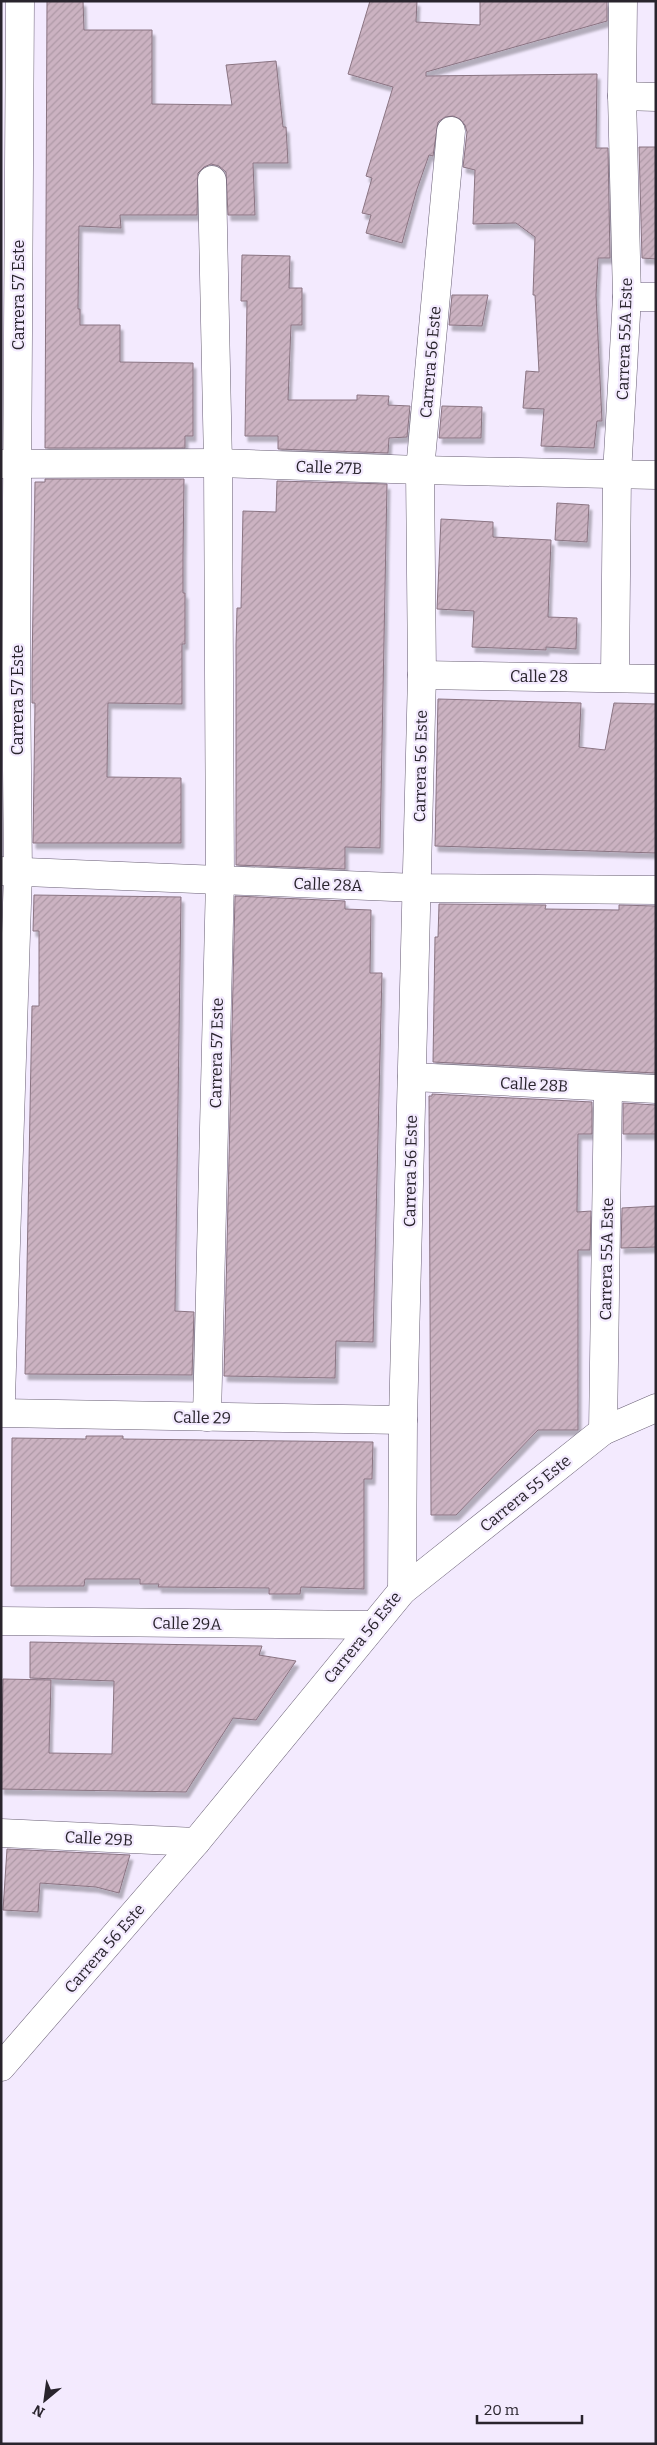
<svg xmlns="http://www.w3.org/2000/svg" width="657" height="2445" viewBox="0 0 657 2445" font-family="Bitter,serif">
	<style>
		.building { fill: url(#building-hatch); stroke: #8a7482; filter: url(#shadow) }
		.lines { fill: none; stroke-linecap: round; stroke-linejoin: round }
		.minor-casing { stroke: #695f74; stroke-width: 29 }
		.minor { stroke: #fff; stroke-width: 28 }
		.labels { text-anchor: middle; stroke-width: 4.5; stroke-linejoin: round; paint-order: stroke }
		.street-label { font-size: 16px; fill: #29242d; stroke: #f3eafe }
	</style>
	<defs>
		<pattern id="building-hatch" width="6" height="6" patternUnits="userSpaceOnUse" patternTransform="scale(1.25)"><rect width="6" height="6" fill="#cbb2c1"/><path d="M-1 1l2-2M0 6l6-6M5 7l2-2" fill="none" stroke="#ae99a6"/></pattern>
		<filter id="shadow"><feDropShadow dx="3" dy="5.5" stdDeviation="1" flood-color="#0004"/></filter>
	</defs>
	<rect width="100%" height="100%" fill="#f3eafe"/>
	<g class="building">
		<polygon points="47,1 83,1 84,30 152,30 152,104 232,105 226,65 276,61 283,127 286,127 288,163 253,163 255,215 228,215 226,172 219,166 211,164 204,167 198,173 197,215 120,215 121,228 79,226 78,309 80,309 80,325 120,325 120,362 193,363 193,436 185,436 185,448 45,448"/>
		<polygon points="370,1 417,1 416,22 480,25 480,1 607,1 607,21 426,72 426,76 597,74 596,148 608,148 610,258 598,258 596,295 602,421 597,421 594,448 541,446 544,409 523,408 526,371 539,372 535,295 533,295 535,237 516,223 473,224 475,170 463,167 467,132 465,125 460,119 453,116 445,117 438,122 433,156 429,155 417,189 402,243 366,233 371,215 362,213 372,178 366,176 393,87 348,74"/>
		<polygon points="639,147 656,147 656,259 642,258"/>
		<polygon points="242,255 290,256 289,288 302,288 302,325 291,325 288,400 357,400 357,395 389,396 388,405 410,406 407,437 389,438 388,453 278,449 278,436 245,436 247,301 241,301"/>
		<polygon points="452,295 488,295 482,326 449,325"/>
		<polygon points="442,406 482,407 481,438 439,438"/>
		<polygon points="45,479 184,479 183,557 183,593 185,593 185,644 182,644 182,704 108,703 107,777 181,778 181,843 33,843 35,703 32,703 32,668 35,482 45,482"/>
		<polygon points="277,481 387,484 380,848 345,847 345,869 236,865 236,644 237,608 241,608 243,511 276,512"/>
		<polygon points="557,503 589,505 587,542 555,540"/>
		<polygon points="441,519 493,522 493,537 551,540 548,617 577,618 576,649 546,647 546,650 472,647 474,611 437,609"/>
		<polygon points="438,699 581,703 579,747 605,750 614,703 656,704 656,853 435,846"/>
		<polygon points="34,895 181,897 175,1311 194,1312 192,1375 25,1374 32,1006 39,1006 39,931 33,931"/>
		<polygon points="235,896 345,901 345,909 371,910 370,973 382,973 373,1342 336,1341 335,1378 224,1376"/>
		<polygon points="439,904 546,905 545,909 619,910 619,905 656,906 656,1073 433,1062 435,937 438,937"/>
		<polygon points="432,1094 592,1102 592,1134 578,1134 577,1212 591,1211 590,1250 578,1250 578,1430 538,1430 456,1515 431,1515 429,1096 432,1096"/>
		<polygon points="623,1103 656,1105 656,1134 623,1134"/>
		<polygon points="656,1206 656,1247 621,1248 622,1208"/>
		<polygon points="86,1436 123,1436 123,1439 373,1442 372,1479 364,1479 364,1589 301,1587 300,1594 269,1594 269,1588 158,1587 159,1584 140,1584 140,1579 85,1579 84,1586 11,1586 12,1438 86,1439"/>
		<polygon points="30,1642 262,1646 259,1655 296,1661 256,1720 233,1718 186,1792 1,1789 3,1679 51,1680 49,1753 112,1754 114,1681 30,1678"/>
		<polygon points="7,1849 130,1855 119,1893 96,1887 40,1883 38,1912 3,1910"/>
	</g>
	<g class="lines">
		<g class="minor-casing">
			<g id="minor">
				<polyline points="622,96 656,97"/>
				<polyline points="627,297 656,297"/>
				<polyline points="1,464 218,463 420,470 656,475"/>
				<polyline points="422,675 656,679"/>
				<polyline points="615,677 617,474 627,297 622,96 623,1"/>
				<polyline points="1,871 417,888 656,890"/>
				<polyline points="412,1077 656,1089"/>
				<polyline points="1,1398 18,872 16,668 20,1"/>
				<polyline points="1,1413 403,1420"/>
				<polyline points="207,1417 220,880 218,463 212,180"/>
				<polyline points="603,1431 608,1088"/>
				<polyline points="402,1591 403,1420 422,675 420,470 451,131"/>
				<polyline points="1,1621 373,1625"/>
				<polyline points="1,1833 196,1842"/>
				<polyline points="1,2067 196,1842 402,1591 603,1431 656,1408"/>
			</g>
		</g>
		<use href="#minor" class="minor"/>
	</g>
	<g class="labels">
		<g class="street-label">
			<text transform="translate(18 295) rotate(-90)" y="6">Carrera 57 Este</text>
			<text transform="translate(624 339) rotate(-88)" y="6">Carrera 55A Este</text>
			<text transform="translate(430 362) rotate(-85)" y="6">Carrera 56 Este</text>
			<text transform="translate(329 467) rotate(2)" y="6">Calle 27B</text>
			<text x="539" y="682">Calle 28</text>
			<text transform="translate(17 700) rotate(-90)" y="6">Carrera 57 Este</text>
			<text transform="translate(420 766) rotate(-89)" y="6">Carrera 56 Este</text>
			<text transform="translate(328 884) rotate(2)" y="6">Calle 28A</text>
			<text transform="translate(216 1053) rotate(-89)" y="6">Carrera 57 Este</text>
			<text transform="translate(534 1084) rotate(3)" y="6">Calle 28B</text>
			<text transform="translate(410 1171) rotate(-89)" y="6">Carrera 56 Este</text>
			<text transform="translate(606 1259) rotate(-89)" y="6">Carrera 55A Este</text>
			<text transform="translate(202 1417) rotate(1)" y="6">Calle 29</text>
			<text transform="translate(525 1493) rotate(-39)" y="6">Carrera 55 Este</text>
			<text transform="translate(187 1623) rotate(1)" y="6">Calle 29A</text>
			<text transform="translate(362 1637) rotate(-51)" y="6">Carrera 56 Este</text>
			<text transform="translate(99 1838) rotate(3)" y="6">Calle 29B</text>
			<text transform="translate(104 1948) rotate(-49)" y="6">Carrera 56 Este</text>
		</g>
	</g>
	<rect width="657" height="2445" fill="none" stroke="#29242d" stroke-width="5"/>
	<g transform="translate(45 2400) rotate(209)" stroke="#f3eafe" stroke-width="4" paint-order="stroke">
	<path d="M0-4L9 19L0 12L-9 19Z" fill="#29242d"/>
	<text y="-8" font-size="14" font-weight="bold" text-anchor="middle" fill="#29242d">N</text>
	</g>
	<path d="M477 2415v8h105v-8" fill="none" stroke="#29242d" stroke-width="2.5"/>
	<text x="484" y="2415" font-size="15" fill="#29242d" stroke="#f3eafe" stroke-width="4" paint-order="stroke">20 m</text>
</svg>
